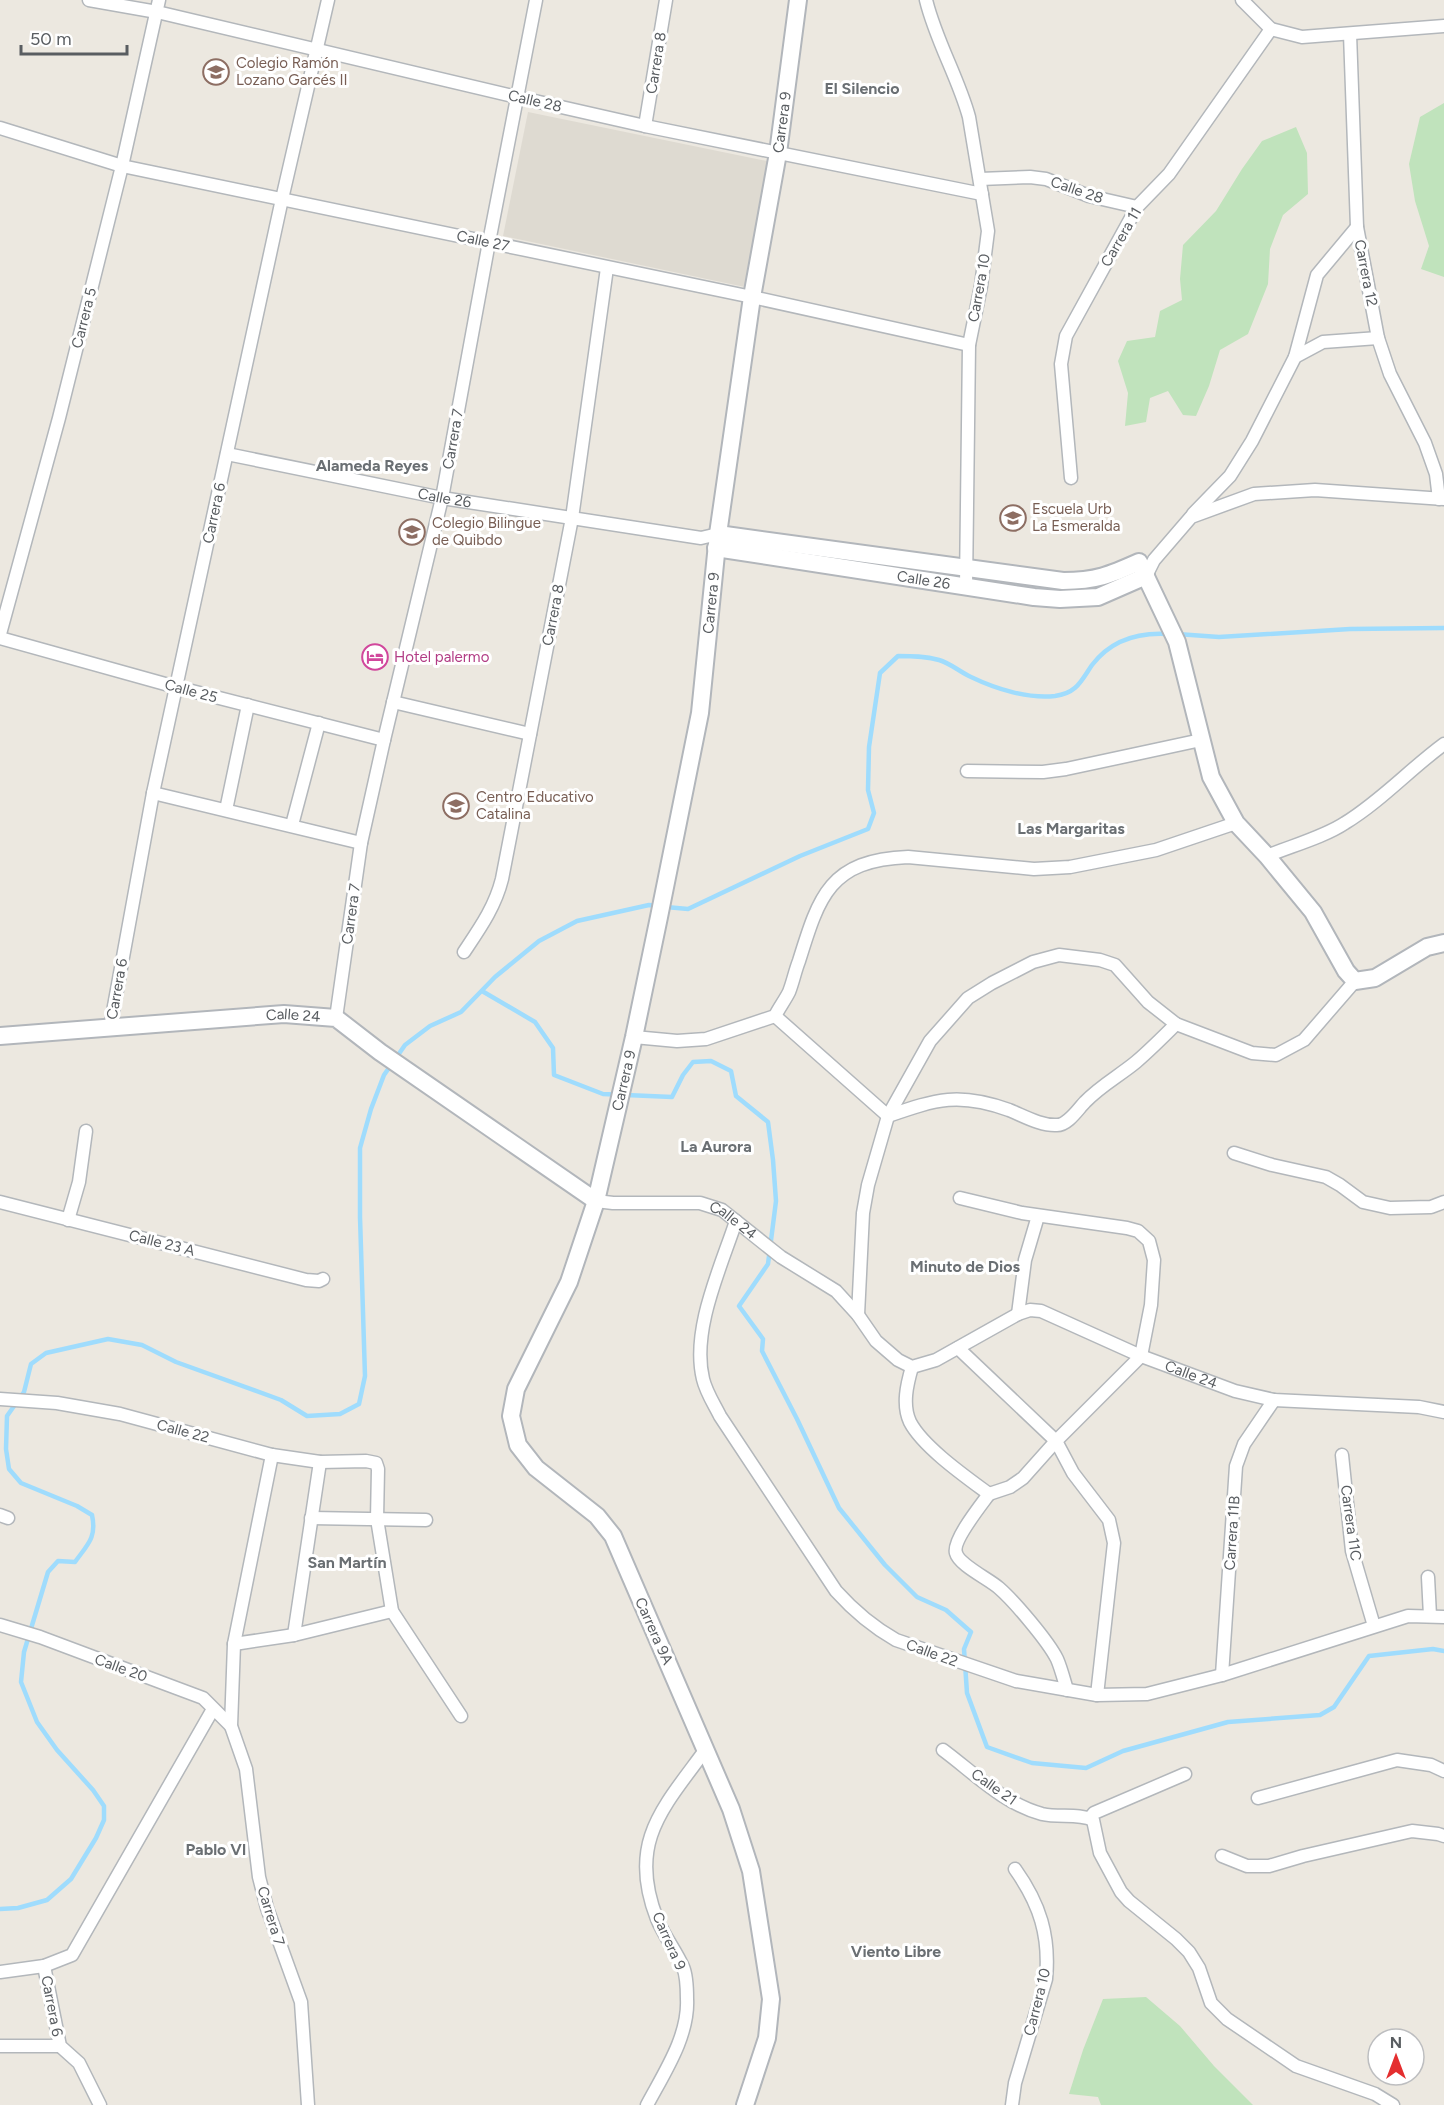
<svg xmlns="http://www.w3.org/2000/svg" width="1444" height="2105" viewBox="0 0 1444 2105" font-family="Figtree,sans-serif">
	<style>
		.education { fill: #dedad1 }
		.green { fill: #c0e3bc }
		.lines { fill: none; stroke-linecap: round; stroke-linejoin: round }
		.stream { stroke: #9fdcfd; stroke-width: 4.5 }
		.street-casing { stroke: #b3b7bb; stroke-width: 15 }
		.secondary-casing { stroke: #b2b6bb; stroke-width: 20 }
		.street { stroke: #fff; stroke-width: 12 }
		.secondary { stroke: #fff; stroke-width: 16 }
		.labels { text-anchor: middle; stroke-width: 6; stroke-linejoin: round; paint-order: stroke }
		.education-label { font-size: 15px; fill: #785e54; stroke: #fff; text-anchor: start }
		.street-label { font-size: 15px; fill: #595d61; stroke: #fff }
		.hotel-label { font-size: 15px; fill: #b23c85; stroke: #fff; text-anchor: start }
		.neighbourhood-label { font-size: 16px; font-weight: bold; fill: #6a6f73; stroke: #fff }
	</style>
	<rect width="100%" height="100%" fill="#ece8e0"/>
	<polygon class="education" points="528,112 767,161 745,287 503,236"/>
	<g class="green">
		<polygon points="1444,103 1444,277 1421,269 1429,246 1415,201 1409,164 1420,117"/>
		<polygon points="1296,127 1307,153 1308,194 1283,215 1270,249 1268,284 1248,334 1220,350 1209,386 1196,416 1183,415 1168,391 1150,398 1146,422 1125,426 1128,393 1118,361 1127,341 1155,337 1160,311 1182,300 1180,279 1183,245 1216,211 1242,169 1262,141"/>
		<polygon points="1146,1997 1180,2026 1214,2066 1253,2105 1101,2105 1098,2097 1069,2094 1083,2050 1103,1999"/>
	</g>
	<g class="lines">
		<g class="stream">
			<polyline points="1177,634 1219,637 1350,629 1444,628"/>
			<path d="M666,907L688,909L800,856L868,829L874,813L868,790L869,747L880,673L898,656C912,656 925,656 939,660C950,663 960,672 971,677C996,689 1028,699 1055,696C1077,693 1081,681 1092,665C1111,640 1139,632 1169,634"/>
			<polyline points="482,991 535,1022 553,1048 554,1075 603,1094 672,1097 683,1075 693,1062 711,1061 731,1071 736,1096 768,1122 773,1160 776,1201 768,1264 739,1306 763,1339 762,1351 797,1419 839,1508 885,1565 917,1597 946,1610 971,1632 964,1649 967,1693 987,1747 1032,1763 1086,1768 1123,1751 1228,1722 1320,1715 1334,1707 1369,1656 1433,1649 1444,1651"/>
			<polyline points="396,1058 405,1045 430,1026 461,1012 495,977 539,941 577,921 649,905 658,906"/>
			<path d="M0,1909L18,1908L47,1900L71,1879L96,1838L104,1820V1806L93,1790L57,1750L37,1722L21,1682L24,1652L48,1572L58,1561L75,1562C87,1545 97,1538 92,1515L77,1506L21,1483L9,1469L6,1449L7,1416L24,1392L31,1364L46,1353L108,1339L142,1345L176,1362L281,1400L307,1416L340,1414L359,1404L365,1376L360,1217V1148L371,1109L384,1075L391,1065"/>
		</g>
		<g class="street-casing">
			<g id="street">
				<polyline points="89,0 157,12 517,97 645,126 982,194"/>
				<path d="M926,0C936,41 958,77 969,117L988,231L981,286L969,345L966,586"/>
				<polyline points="1242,0 1271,29 1302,37 1444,26"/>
				<polyline points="1350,34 1357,227 1378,338 1390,374 1425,443 1436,474 1439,499"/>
				<polyline points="645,126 666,0"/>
				<polyline points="0,128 122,166 752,297 969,345"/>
				<polyline points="980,179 1030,177 1046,179 1089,196 1137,207"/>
				<polyline points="1295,357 1317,275 1357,227"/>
				<path id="s1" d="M227,454L442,498L701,538L718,534"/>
				<polyline points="1071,478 1061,364 1066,336 1137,207 1169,174 1271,29"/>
				<polyline points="1193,514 1230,476 1252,441 1295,357 1323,342 1378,338"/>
				<polyline points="1146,576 1154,560 1191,517 1254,494 1315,490 1444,499"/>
				<polyline points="0,634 59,418 122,166 159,0"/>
				<polyline points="0,638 176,687 384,740"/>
				<polyline points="393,702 530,734"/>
				<polyline points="967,771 1043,772 1066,769 1201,740"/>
				<polyline points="153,793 361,843"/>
				<polyline points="226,810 248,705"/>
				<polyline points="292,825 319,723"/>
				<path d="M1267,856C1291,846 1324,837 1345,823C1381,801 1410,769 1444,744"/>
				<path d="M464,952C480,928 495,907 502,879L572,518L607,268"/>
				<path d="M775,1016L888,1116C937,1099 959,1092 1009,1110C1024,1116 1041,1126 1057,1125C1068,1125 1078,1109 1085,1102C1100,1086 1119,1076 1136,1062C1150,1050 1163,1037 1176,1024"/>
				<polyline points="336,1018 361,843 384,740 442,498 489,242 536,0"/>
				<polyline points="110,1028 153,793 282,199 328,0"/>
				<path d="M634,1037L677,1041L706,1039L775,1016C779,1008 785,1000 789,992C793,982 795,971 799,961C819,896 830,860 908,857L1034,869L1070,867L1156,850L1236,823"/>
				<polyline points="1234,1153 1272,1165 1326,1177 1340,1185 1363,1202 1390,1208 1431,1207 1444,1202"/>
				<path id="s2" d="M596,1201L613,1203H700L722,1210L781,1257L836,1291L858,1315L876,1341L898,1360L912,1367L936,1360L1018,1314L1030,1310L1041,1311L1141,1356L1235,1391L1274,1400L1419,1407L1444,1412"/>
				<polyline points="0,1202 306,1280 319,1281 323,1279"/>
				<polyline points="68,1220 79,1182 86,1131"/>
				<path d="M736,1221C721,1267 691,1330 703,1379C706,1392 714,1404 720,1416L836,1591C854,1611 873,1627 896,1640L1016,1681L1097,1695L1147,1694L1222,1675L1408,1616L1444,1617"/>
				<polyline points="1018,1314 1025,1260 1038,1216"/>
				<polyline points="858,1315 863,1213 868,1185 888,1116 930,1041 968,998 992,983 1033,962 1059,955 1100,960 1115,965 1148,1002 1176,1024 1252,1053 1276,1055 1304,1040 1355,981"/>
				<polyline points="958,1348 1056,1441 1073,1473 1109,1520 1114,1543 1097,1695"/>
				<path d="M912,1367C907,1384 902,1405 910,1422C923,1447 966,1477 989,1494L1010,1487L1023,1478L1056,1441L1141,1356L1151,1305L1154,1260L1149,1241L1138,1231L1127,1228L1022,1213L960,1198"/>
				<polyline points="0,1399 57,1403 120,1414 272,1455 320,1462 366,1461 376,1463 378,1469 377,1519 392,1611 461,1716"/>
				<polyline points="272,1455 234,1644 231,1726 246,1769 259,1877 267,1908 301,2002 308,2105"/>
				<polyline points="1342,1455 1352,1551 1374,1626"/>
				<path d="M989,1494C981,1505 952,1541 956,1553C959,1565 989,1579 999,1588C1014,1601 1048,1641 1057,1659C1061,1668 1064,1680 1067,1690"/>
				<polyline points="0,1515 8,1518"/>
				<polyline points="311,1518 426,1520"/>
				<polyline points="1428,1577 1430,1616"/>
				<polyline points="0,1625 40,1637 203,1698 231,1726"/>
				<polyline points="294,1635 320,1462"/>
				<polyline points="234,1644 294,1635 392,1611"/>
				<polyline points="1222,1675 1236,1466 1244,1444 1274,1400"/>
				<path d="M943,1750C974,1773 1004,1804 1042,1814C1059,1818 1078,1813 1093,1820L1100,1853L1121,1892L1129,1901L1176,1939L1189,1952L1199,1968L1211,2003L1227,2019L1296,2066L1375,2094L1393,2105"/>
				<polyline points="1258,1798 1397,1760 1431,1765 1444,1771"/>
				<polyline points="1090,1818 1094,1813 1185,1774"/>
				<polyline points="1222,1856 1247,1866 1269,1866 1303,1856 1412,1831 1438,1834 1444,1836"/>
				<polyline points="44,1966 60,2046 79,2063 100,2105"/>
				<polyline points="0,1972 44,1966 72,1955 213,1709"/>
				<polyline points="0,2046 60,2046"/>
				<path d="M647,2105C664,2073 689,2036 687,1999C687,1990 687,1976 683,1967C676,1951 664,1936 657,1919C627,1842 663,1808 706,1749"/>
				<path d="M1012,2105L1015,2083L1046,1979C1050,1936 1040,1904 1015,1869"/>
			</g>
		</g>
		<g class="secondary-casing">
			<g id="secondary">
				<path d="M718,534L1063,581C1096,581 1110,575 1139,562L1177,642L1211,777L1236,823L1267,856L1313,912L1346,971L1355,981L1375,978L1427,947L1444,943"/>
				<path id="s3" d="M716,548L1034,597L1060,599L1098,597L1146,576"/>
				<path id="s4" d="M0,1036L284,1014L336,1018L380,1052L596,1201"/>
				<path id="s5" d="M745,2105L767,2038L771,1999L751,1871L731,1809L613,1536L597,1516L536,1468L518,1445L511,1416L516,1389L569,1282L596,1201L634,1037L659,917L700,713L718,534L752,297L778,153L798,0"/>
			</g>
		</g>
		<use href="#street" class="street"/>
		<use href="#secondary" class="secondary"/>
	</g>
	<defs>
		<g id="school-ring" transform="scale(1.35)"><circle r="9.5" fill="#fff" stroke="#8d6e63" stroke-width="1.5"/><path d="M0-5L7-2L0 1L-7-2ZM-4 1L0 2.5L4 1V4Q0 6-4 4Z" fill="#8d6e63"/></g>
		<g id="hotel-ring" transform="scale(1.35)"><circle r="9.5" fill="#fff" stroke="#d1479c" stroke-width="1.5"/><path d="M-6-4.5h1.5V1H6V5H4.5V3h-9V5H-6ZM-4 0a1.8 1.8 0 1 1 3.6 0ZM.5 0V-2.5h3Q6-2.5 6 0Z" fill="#d1479c"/></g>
	</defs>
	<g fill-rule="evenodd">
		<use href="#school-ring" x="216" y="72"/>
		<use href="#school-ring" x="1013" y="518"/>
		<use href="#school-ring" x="412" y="532"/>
		<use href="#hotel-ring" x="375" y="657"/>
		<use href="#school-ring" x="456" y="806"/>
	</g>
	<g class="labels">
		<g class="education-label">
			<text x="236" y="68">Colegio Ramón<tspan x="236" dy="17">Lozano Garcés II</tspan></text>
			<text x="1032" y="514">Escuela Urb<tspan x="1032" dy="17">La Esmeralda</tspan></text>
			<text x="432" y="528">Colegio Bilingue<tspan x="432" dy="17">de Quibdo</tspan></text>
			<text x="476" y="802">Centro Educativo<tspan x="476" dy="17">Catalina</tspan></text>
		</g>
		<g class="street-label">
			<text transform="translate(656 63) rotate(-81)" y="5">Carrera 8</text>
			<text transform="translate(535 101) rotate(13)" y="5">Calle 28</text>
			<text dy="5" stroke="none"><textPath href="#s5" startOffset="2092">Carrera 9</textPath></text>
			<text transform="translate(1077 190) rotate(19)" y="5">Calle 28</text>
			<text transform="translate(1121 237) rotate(-60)" y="5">Carrera 11</text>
			<text transform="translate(483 241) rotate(12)" y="5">Calle 27</text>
			<text transform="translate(1366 273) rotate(79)" y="5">Carrera 12</text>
			<text transform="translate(979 288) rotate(-80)" y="5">Carrera 10</text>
			<text transform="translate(84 318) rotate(-76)" y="5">Carrera 5</text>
			<text transform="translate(453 439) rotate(-80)" y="5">Carrera 7</text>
			<text dy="5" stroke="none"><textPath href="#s1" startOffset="222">Calle 26</textPath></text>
			<text transform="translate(214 513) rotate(-78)" y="5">Carrera 6</text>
			<text dy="5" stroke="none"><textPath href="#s3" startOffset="210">Calle 26</textPath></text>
			<text dy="5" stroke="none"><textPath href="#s5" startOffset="1606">Carrera 9</textPath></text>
			<text transform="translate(553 615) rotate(-79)" y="5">Carrera 8</text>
			<text transform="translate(191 691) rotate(15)" y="5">Calle 25</text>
			<text transform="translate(351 914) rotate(-82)" y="5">Carrera 7</text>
			<text transform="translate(117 989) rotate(-80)" y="5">Carrera 6</text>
			<text dy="5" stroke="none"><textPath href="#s4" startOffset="294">Calle 24</textPath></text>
			<text dy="5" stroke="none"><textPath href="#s5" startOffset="1120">Carrera 9</textPath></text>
			<text dy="5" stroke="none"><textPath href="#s2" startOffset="142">Calle 24</textPath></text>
			<text transform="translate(162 1243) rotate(14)" y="5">Calle 23 A</text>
			<text dy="5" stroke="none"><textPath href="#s2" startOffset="682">Calle 24</textPath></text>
			<text transform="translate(183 1431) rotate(15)" y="5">Calle 22</text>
			<text transform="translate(1351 1523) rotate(82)" y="5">Carrera 11C</text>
			<text transform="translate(1232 1533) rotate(-86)" y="5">Carrera 11B</text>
			<text transform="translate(654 1631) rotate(66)" y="5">Carrera 9A</text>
			<text transform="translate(932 1653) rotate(20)" y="5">Calle 22</text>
			<text transform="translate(121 1668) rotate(20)" y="5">Calle 20</text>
			<text transform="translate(994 1787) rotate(35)" y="5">Calle 21</text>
			<text transform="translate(271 1916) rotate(73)" y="5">Carrera 7</text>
			<text transform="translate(669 1941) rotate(66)" y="5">Carrera 9</text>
			<text transform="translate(1037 2002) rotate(-76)" y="5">Carrera 10</text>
			<text transform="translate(52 2006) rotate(79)" y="5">Carrera 6</text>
		</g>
		<g class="hotel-label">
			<text x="394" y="662">Hotel palermo</text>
		</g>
		<g class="neighbourhood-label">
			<text x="862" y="94">El Silencio</text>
			<text x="372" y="471">Alameda Reyes</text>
			<text x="1071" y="834">Las Margaritas</text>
			<text x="716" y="1152">La Aurora</text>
			<text x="965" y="1272">Minuto de Dios</text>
			<text x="347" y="1568">San Martín</text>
			<text x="216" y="1855">Pablo VI</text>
			<text x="896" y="1957">Viento Libre</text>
		</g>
	</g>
	<g transform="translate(1396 2057)"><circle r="28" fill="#ffffff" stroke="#bdbec0" stroke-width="1.5"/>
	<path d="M0-4.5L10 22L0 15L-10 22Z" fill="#e42e2f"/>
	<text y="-9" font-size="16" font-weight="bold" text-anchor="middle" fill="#595d61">N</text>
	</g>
	<path d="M21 45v9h106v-9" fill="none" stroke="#595d61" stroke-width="3"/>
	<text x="30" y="45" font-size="18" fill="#595d61" stroke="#ffffff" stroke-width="4.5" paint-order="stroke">50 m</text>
</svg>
